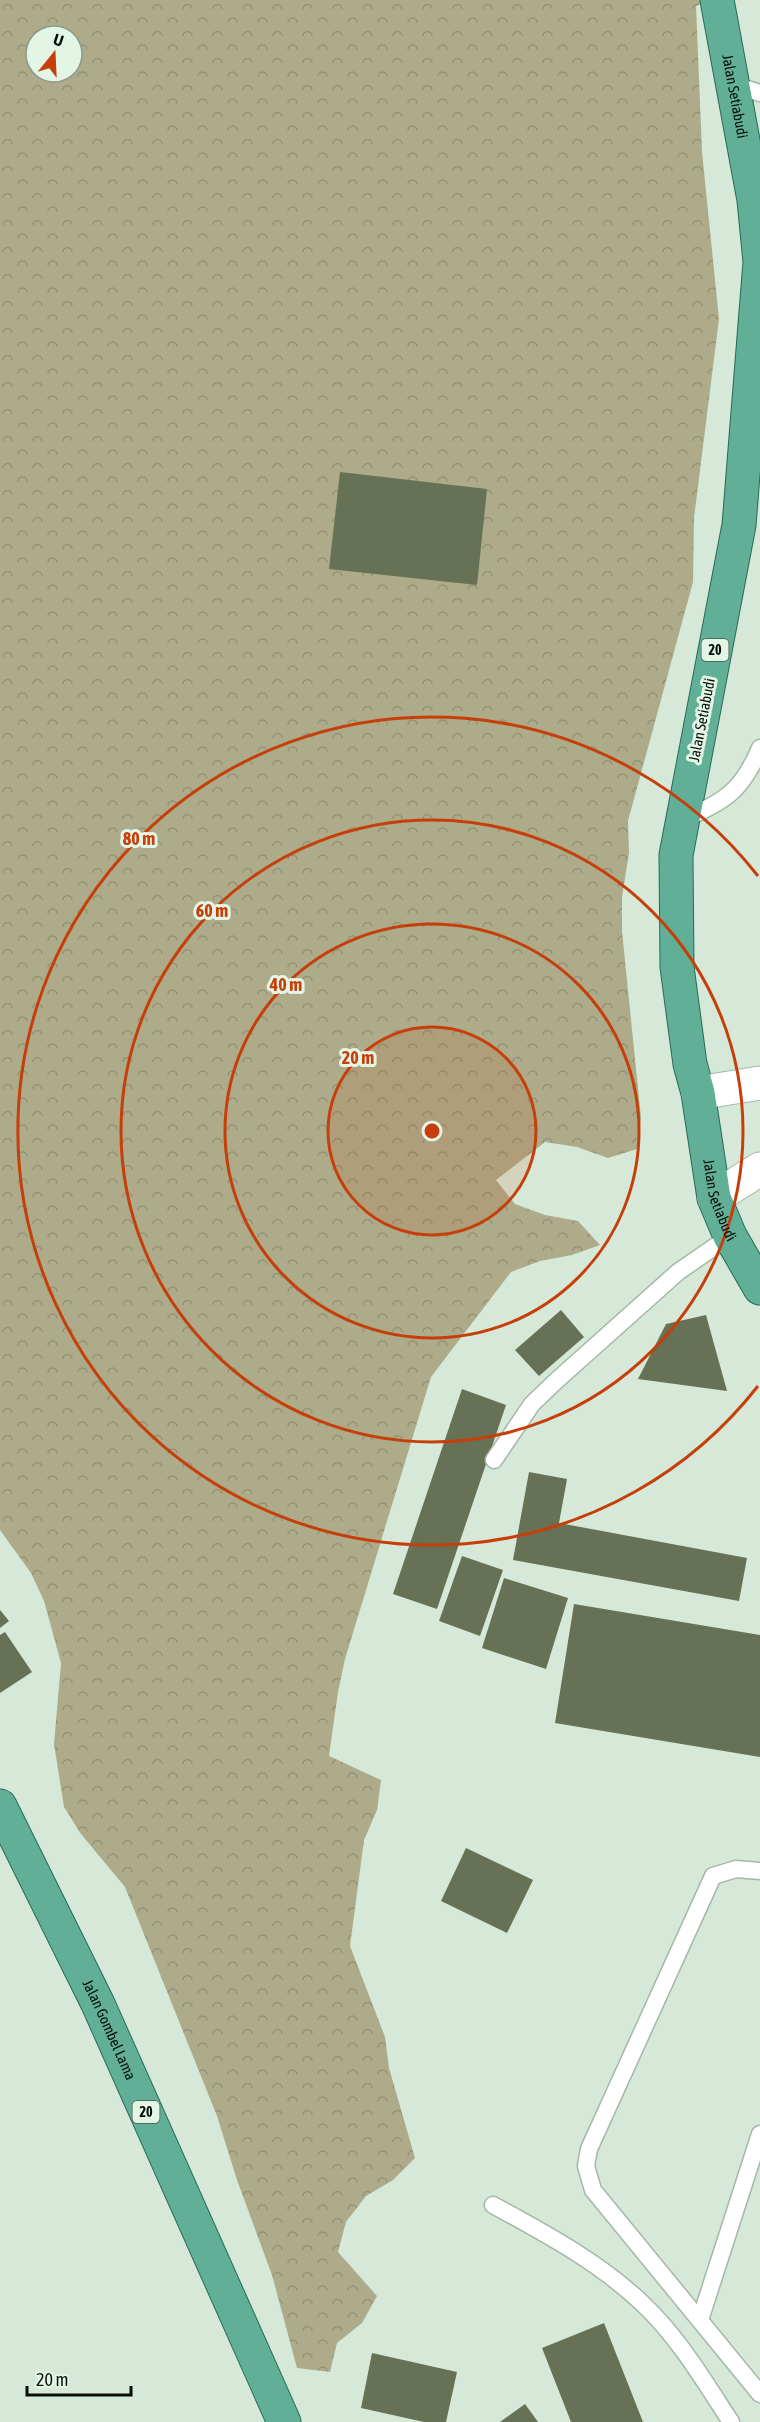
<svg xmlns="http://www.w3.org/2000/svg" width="760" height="2422" viewBox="0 0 760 2422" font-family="'Asap Condensed',sans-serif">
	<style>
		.forest { fill: url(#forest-crowns); fill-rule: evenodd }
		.building { fill: #667155 }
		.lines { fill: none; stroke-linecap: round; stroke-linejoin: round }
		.service-casing { stroke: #a5b7a7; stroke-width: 19 }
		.minor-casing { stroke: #a5b7a7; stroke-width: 35 }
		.trunk-casing { stroke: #286a56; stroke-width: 35 }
		.service { stroke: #fff; stroke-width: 16 }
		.minor { stroke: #fff; stroke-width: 33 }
		.trunk { stroke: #62af98; stroke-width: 33 }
		.ring { fill: none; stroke: #c63f0a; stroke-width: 3 }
		.labels { text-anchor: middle; stroke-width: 6; stroke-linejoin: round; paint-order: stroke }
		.shield { fill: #e3f6e5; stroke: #4a544b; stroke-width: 1.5 }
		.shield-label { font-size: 14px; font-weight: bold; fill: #080f09 }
		.street-label { font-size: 15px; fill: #080f09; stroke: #e3f6e5 }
		.centre { fill: #c63f0a; stroke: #e3f6e5; stroke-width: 3 }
		.ring-label { font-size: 18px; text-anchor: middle; font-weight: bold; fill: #c63f0a; stroke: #e3f6e5; stroke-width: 6; stroke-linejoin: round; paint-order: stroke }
	</style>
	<defs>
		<pattern id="forest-crowns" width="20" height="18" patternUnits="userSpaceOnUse" patternTransform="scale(1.5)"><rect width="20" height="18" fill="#adab8a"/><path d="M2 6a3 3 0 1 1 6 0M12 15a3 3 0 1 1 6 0" fill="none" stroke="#939276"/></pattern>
	</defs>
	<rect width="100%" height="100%" fill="#d6e9d8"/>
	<path class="forest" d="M0,0H709L696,6L702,152L719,319L694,518L693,582L628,821L629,853L622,897V931L641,1118L637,1149L608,1158L577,1147L545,1142L496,1180L515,1204L545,1215L578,1221L600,1245L572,1255L540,1261L511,1272L431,1377L345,1659L338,1692L329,1756L381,1780L377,1810L364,1840L350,1946L385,2037L389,2068L415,2158L393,2180L366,2196L346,2222L338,2252L377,2296L362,2323L337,2343L330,2372L297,2368L272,2275L237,2180L217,2116L125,1887L81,1834L64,1807L54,1744L61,1663L44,1601L31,1573L0,1530ZM36,36H72V72H36Z"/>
	<g class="building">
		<polygon points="340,472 487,489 477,585 329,569"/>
		<polygon points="561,1310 584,1337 539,1376 515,1350"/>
		<polygon points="706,1315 727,1391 638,1379 666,1324"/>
		<polygon points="462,1389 506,1405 437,1609 393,1594"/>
		<polygon points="529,1472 567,1479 559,1523 747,1558 739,1601 513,1560"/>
		<polygon points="462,1556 503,1570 480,1636 439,1621"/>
		<polygon points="504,1578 568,1598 546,1669 482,1648"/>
		<polygon points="574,1604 760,1635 760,1757 555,1723"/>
		<polygon points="0,1610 9,1621 0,1628"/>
		<polygon points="5,1632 32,1672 0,1693 0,1635"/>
		<polygon points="466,1848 533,1880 507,1933 441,1901"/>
		<polygon points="604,2323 643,2422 571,2422 542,2348"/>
		<polygon points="372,2353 457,2372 446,2422 424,2422 361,2408"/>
		<polygon points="525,2404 538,2422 500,2422"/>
	</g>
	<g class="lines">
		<g class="service-casing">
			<g id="service">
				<polyline points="734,85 760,93"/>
				<path d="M683,820C725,800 741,793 760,748"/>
				<polyline points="494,1460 532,1404 556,1381 678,1272 730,1236"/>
				<polyline points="760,1871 736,1869 713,1876 589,2149 586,2166 593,2190 760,2394"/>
				<path d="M493,2205C546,2234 599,2262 643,2304C679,2338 704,2381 731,2422"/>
				<polyline points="700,2320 760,2134"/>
			</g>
		</g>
		<g class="minor-casing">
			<g id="minor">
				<polyline points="698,1093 760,1083"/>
				<polyline points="714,1198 760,1169"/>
			</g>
		</g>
		<g class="trunk-casing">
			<g id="trunk">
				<path id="s1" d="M717,0L754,200L760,262L739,525L676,855L677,967L690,1064L698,1093L714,1198L730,1236L760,1288"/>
				<path id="s2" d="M0,1806L98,2004L284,2422"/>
			</g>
		</g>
		<use href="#service" class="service"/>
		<use href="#minor" class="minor"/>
		<use href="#trunk" class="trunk"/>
	</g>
	<circle cx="432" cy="1131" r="104" fill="#c63f0a" fill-opacity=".12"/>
	<g class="ring">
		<circle cx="432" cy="1131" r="104"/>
		<circle cx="432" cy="1131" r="207"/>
		<circle cx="432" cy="1131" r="311"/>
		<path d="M758 1386A414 414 0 1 1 758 876"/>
	</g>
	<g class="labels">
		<g class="shield">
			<rect x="701.5" y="639" width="27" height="22" rx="4.5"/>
			<rect x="132.5" y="2101" width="27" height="22" rx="4.5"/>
		</g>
		<g class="shield-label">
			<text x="715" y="655">20</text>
			<text x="146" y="2117">20</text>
		</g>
		<g class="street-label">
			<text dy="5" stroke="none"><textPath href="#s1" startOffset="98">Jalan Setiabudi</textPath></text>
			<text transform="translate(702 720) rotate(-79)" y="5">Jalan Setiabudi</text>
			<text dy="5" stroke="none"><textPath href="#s1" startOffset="1215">Jalan Setiabudi</textPath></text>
			<text dy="5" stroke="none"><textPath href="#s2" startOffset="249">Jalan Gombel Lama</textPath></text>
		</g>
	</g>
	<circle cx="432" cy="1131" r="9" class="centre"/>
	<g class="ring-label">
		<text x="139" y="845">80 m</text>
		<text x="212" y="917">60 m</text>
		<text x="286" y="991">40 m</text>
		<text x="358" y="1064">20 m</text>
	</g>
	<g transform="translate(54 54) rotate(18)"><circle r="28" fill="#e3f6e5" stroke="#8b9a8d" stroke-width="1.5"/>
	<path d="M0-4.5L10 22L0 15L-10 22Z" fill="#c63f0a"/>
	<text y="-9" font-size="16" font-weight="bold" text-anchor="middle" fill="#080f09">U</text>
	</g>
	<path d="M27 2386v9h104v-9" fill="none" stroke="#080f09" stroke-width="3"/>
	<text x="36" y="2386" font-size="18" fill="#080f09" stroke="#e3f6e5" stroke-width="4.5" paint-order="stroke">20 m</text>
</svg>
